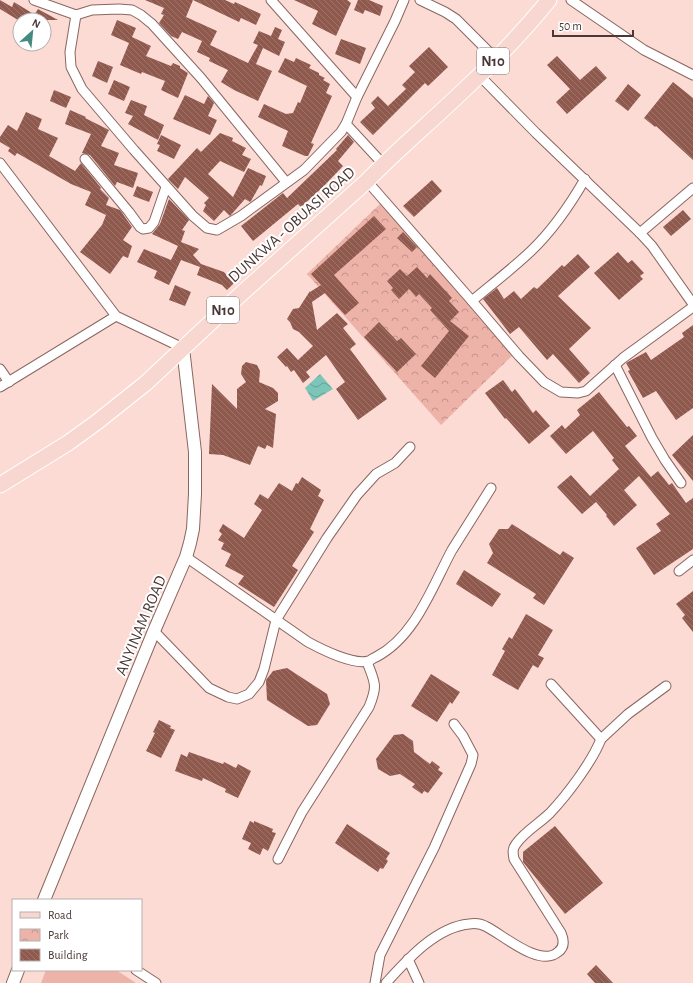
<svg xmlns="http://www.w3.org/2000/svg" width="693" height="983" viewBox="0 0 693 983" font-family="'Alegreya Sans',sans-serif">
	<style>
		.grass { fill: #eeb3a8 }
		.park { fill: url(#park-crowns) }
		.water { fill: url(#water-waves) }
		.building { fill: url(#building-back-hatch) }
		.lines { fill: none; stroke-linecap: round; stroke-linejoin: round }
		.minor-casing { stroke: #89665f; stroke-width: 11 }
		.tertiary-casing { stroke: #89665f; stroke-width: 14 }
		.primary-casing { stroke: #fff; stroke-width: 17 }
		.minor { stroke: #fff; stroke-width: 9 }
		.tertiary { stroke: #fff; stroke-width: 12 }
		.primary { stroke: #f8d7d0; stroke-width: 15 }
		.labels { text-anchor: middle; stroke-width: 4; stroke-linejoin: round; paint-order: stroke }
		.shield { fill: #fff; stroke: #807472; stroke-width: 1 }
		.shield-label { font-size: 15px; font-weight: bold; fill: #493835 }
		.street-label { font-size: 16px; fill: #493835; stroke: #fff }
	</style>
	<defs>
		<pattern id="park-crowns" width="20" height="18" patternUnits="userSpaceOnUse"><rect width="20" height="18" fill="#eeb3a8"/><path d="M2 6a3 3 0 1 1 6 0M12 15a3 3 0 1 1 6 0" fill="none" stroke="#c3938a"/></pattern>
		<pattern id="water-waves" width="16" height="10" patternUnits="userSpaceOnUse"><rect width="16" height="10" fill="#7cc5b9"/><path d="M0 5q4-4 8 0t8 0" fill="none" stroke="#68a197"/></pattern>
		<pattern id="building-back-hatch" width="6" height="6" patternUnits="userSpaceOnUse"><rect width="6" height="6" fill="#8f594e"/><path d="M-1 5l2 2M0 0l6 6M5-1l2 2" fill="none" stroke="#9d746b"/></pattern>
	</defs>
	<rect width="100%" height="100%" fill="#fcdbd4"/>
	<polygon class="grass" points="46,970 116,970 136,983 41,983"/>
	<polygon class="park" points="381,203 516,352 441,425 307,274"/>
	<polygon class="water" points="320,374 333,389 313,401 305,388"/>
	<g class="building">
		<polygon points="0,0 12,7 14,2 32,13 27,20 18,20 0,9"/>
		<polygon points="145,0 225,0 234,4 235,2 261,14 256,25 241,18 239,22 193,0 186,17 217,31 210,45 248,63 258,45 253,43 259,31 271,36 275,27 282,30 278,39 285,42 279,56 263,48 256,64 272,71 258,101 234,90 221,82 228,70 209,61 210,58 197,52 202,41 182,32 178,39 171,36 159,23 164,15 161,14 164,8"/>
		<polygon points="294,0 347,0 351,3 336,36 312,24 318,11"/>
		<polygon points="358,0 369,0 383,6 380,16 365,10 363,14 354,10"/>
		<polygon points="38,9 58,20 31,20"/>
		<polygon points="117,20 136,28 132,37 151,46 146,56 171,66 173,63 180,66 180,68 188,73 178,98 161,90 165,81 142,72 141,74 120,65 129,43 111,35"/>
		<polygon points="341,39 366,48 360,64 335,54"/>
		<polygon points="429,47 448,67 428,86 425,83 373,135 360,122 375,108 371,103 378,96 388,106 406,89 402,85 415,72 409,66"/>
		<polygon points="557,56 580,80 596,66 607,78 567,114 556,102 570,89 547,65"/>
		<polygon points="285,58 294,62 296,58 311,65 309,68 319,73 319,75 325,78 323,80 330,84 326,93 332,96 311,143 314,144 308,156 305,156 282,146 288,131 258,117 264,104 286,114 293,113 298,102 300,103 307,86 278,72"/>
		<polygon points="98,61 113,67 107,83 92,76"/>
		<polygon points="114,80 130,87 124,101 108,94"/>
		<polygon points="673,82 693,98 693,160 656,126 655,127 644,118"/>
		<polygon points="628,84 641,95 628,111 615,101"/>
		<polygon points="54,90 71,97 66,108 50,101"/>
		<polygon points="185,95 204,104 208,96 214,103 208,116 217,120 210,135 173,119"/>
		<polygon points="131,100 147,106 144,115 164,125 158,140 128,124 133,116 125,113"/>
		<polygon points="70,110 86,117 85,118 109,130 101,146 119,153 114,165 138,173 133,188 117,182 115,186 90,155 82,153 91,134 65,124"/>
		<polygon points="26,112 42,119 38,129 58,138 49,156 75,171 81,163 101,188 100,189 109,198 106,205 120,210 132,227 123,240 132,246 128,258 123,256 110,274 80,252 102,225 106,215 85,205 91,192 71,184 17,153 15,156 8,151 10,148 0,142 0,137 8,125 17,131"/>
		<polygon points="220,133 233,138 232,141 246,148 242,155 251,159 244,172 220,161 208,174 233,197 248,168 266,176 262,186 260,185 251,201 250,202 245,199 230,216 224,210 214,221 203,211 206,205 204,203 209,198 185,177 178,189 168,179 197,148 201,152"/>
		<polygon points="161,135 181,145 174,159 157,151 160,145 157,144"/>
		<polygon points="348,135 354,142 338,161 343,166 322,188 301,207 298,204 253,241 241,226 283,193 287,198 337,150 336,149"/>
		<polygon points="432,180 442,191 414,217 403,206"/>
		<polygon points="137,186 153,192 149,202 133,196"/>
		<polygon points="169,199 189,220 182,230 185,231 181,242 199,249 193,255 201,264 224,272 234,283 227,290 222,285 197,275 200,267 181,260 169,285 154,278 157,271 137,262 144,249 171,260 178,246 152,234 160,224"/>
		<polygon points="683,210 691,219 671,236 663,227"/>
		<polygon points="374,216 386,229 334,275 359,303 345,315 325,293 312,302 317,330 337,313 348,324 343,328 356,344 350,349 387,399 358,420 336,389 345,382 326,355 306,372 310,377 303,383 294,370 291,372 287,366 286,367 277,357 287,348 298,360 313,346 299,332 293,329 290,322 287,319 293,309 299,308 310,291 310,292 321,285 311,274"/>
		<polygon points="403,232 417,247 412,252 397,238"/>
		<polygon points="618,252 628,263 632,260 644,273 640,276 643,279 619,300 594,273"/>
		<polygon points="578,254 590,267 558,296 591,328 569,349 590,373 579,383 553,354 547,360 519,327 510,334 483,299 497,288 504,299 514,291 521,299 534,287 537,289 562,265 564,267"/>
		<polygon points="417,267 427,278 430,274 452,298 449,301 459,312 450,321 469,336 435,378 421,366 449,331 430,310 432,308 419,294 416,297 409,289 399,299 391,290 393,288 387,281 400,269 407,276"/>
		<polygon points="175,285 191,292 185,306 169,300"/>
		<polygon points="379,322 397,341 401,338 416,354 397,372 364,337"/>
		<polygon points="693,325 693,408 676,420 656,391 643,398 628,371 630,370 626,363 646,352 651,360 684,337 682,333"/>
		<polygon points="246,362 257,365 260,371 259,382 273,388 278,393 278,401 265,409 276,414 273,448 267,445 265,449 258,446 250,465 223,455 209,454 212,384 237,409 237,389 246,382 241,374 242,366"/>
		<polygon points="503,380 512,392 515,389 533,413 536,410 550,426 529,444 506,418 505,419 485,393"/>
		<polygon points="599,392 627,427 629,426 637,436 625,446 651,477 658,471 669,485 672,483 686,503 693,498 693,549 654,575 636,548 661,531 656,524 670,514 639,476 624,490 637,505 614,526 606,516 607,515 596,502 582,514 557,487 571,475 590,496 619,469 612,460 614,458 593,431 566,454 550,436 562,425 565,429 580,415 577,410"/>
		<polygon points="693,435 693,481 672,455"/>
		<polygon points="302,477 321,490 318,496 324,500 310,529 314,532 292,566 298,570 274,607 238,584 244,576 225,566 231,554 221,549 224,543 218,540 222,534 219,531 223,524 244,538 262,510 254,504 260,494 268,499 279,483 292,491 296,483 298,484"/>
		<polygon points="512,524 560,555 563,551 574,558 544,605 533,598 536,594 487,563 493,553 489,544 499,529 508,529"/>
		<polygon points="464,570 501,594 492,607 456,584"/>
		<polygon points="693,591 693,632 682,618 685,615 676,604"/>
		<polygon points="526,614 553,630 538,655 544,658 538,668 533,665 518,690 492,675 505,651 502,649 509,637 512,639"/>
		<polygon points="287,668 327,694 330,704 317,725 308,726 267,700 266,680 273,671"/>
		<polygon points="431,674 460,692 452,704 450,702 437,722 411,706"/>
		<polygon points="159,720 171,726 170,728 175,730 161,758 146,751 155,733 153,732"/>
		<polygon points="403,734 413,741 414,752 430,764 432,761 440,767 438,770 443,773 428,793 424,791 422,794 412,787 415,784 400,774 390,776 378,769 376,759 394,735"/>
		<polygon points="189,752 223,764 224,762 236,768 238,764 251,771 238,798 225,792 226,789 203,778 202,781 175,771 181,754 187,757"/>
		<polygon points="250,821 254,823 254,821 273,829 272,832 276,833 268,851 263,848 260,855 248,849 251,843 242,839"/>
		<polygon points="347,824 390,853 386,859 388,861 383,869 380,868 378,872 335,843"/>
		<polygon points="555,826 603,883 565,914 523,862 523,852"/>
		<polygon points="596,965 613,983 595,983 587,974"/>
	</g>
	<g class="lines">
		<g class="minor-casing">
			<g id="minor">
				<polyline points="34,0 76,15 92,10 119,9 132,10 141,15 152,24 201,78 286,182"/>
				<polyline points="271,0 357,97"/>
				<polyline points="420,0 445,12 456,19 496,59"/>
				<polyline points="571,0 644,50 693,75"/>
				<polyline points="76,15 70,52 71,67 82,89 134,150 193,216 207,228 217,230 241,216 304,170 341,132 346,124 357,97 395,21 404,0"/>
				<polyline points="479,75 536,133 640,233 652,246 693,304"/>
				<polyline points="346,124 383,164"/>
				<polyline points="85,159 129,212 140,227 143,229 149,228 154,222 166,187"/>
				<polyline points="0,163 116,316 183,348"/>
				<path d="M367,181L472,301C491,285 512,269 531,251C553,230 570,205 585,179"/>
				<polyline points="640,233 693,188"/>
				<polyline points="472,301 519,356 544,382 561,392 578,393 586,391 623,358 693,307"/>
				<polyline points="615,365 652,438 665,460 681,483"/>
				<polyline points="0,369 9,382"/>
				<polyline points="0,387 116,316"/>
				<path d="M186,557L308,642C321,649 353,665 368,661C370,661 373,658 376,657C415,637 432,587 452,550C465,529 478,509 491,488"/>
				<polyline points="679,571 693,560"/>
				<polyline points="154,631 209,688 228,697 237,699 249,694 259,682 264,669 276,620 327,538 357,495 367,484 376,474 395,463 410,447"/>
				<polyline points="601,739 628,714 666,686"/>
				<path d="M278,859L302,812L369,707C378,685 375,683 367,662"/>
				<polyline points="408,959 419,983"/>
				<polyline points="136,970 156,983"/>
				<polyline points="375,983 380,955 434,848 471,764 473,755 463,736 454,724"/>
				<path d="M386,983C407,960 436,927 469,924C475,923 482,924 487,927C503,935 540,968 558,952C565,947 564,940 561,933L514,859C513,853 512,849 516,844C524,832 540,823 550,813C567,795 592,762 601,739L551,684"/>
			</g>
		</g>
		<g class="tertiary-casing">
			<g id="tertiary">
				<polyline points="44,900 154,631 186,557 190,543 193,529 195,494 195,452 183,348"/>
				<polyline points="13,983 18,970"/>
			</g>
		</g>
		<g class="primary-casing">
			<path id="primary" d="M0,485L68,443L97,422L146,383L241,294L367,181C398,149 433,120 465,89C495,61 523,32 549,0"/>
		</g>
		<use href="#minor" class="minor"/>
		<use href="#tertiary" class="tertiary"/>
		<use href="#primary" class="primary"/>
	</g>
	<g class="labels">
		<g class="shield">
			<rect x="477" y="48" width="32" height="26" rx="3"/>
			<rect x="207" y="297" width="32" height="26" rx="3"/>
		</g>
		<g class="shield-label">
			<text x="493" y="66">N10</text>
			<text x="223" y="315">N10</text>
		</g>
		<g class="street-label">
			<text transform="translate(291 224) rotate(-42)" y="6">DUNKWA - OBUASI ROAD</text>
			<text transform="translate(140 625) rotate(-67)" y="6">ANYINAM ROAD</text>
		</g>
	</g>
	<rect x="12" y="899" width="130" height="72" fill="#ffffff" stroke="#b6afae"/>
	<rect x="20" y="912" width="20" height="6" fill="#f8d7d0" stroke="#b6afae"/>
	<text x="48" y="919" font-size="12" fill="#493835">Road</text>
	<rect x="20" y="929" width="20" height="12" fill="url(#park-crowns)" stroke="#b6afae"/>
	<text x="48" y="939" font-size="12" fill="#493835">Park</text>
	<rect x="20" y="949" width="20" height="12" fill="url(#building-back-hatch)" stroke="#b6afae"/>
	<text x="48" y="959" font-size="12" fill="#493835">Building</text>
	<g transform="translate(32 32) rotate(27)"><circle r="19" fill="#ffffff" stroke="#b6afae"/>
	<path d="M0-3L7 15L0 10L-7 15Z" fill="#458a80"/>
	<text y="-6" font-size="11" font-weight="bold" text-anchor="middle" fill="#493835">N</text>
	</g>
	<path d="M553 30v6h80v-6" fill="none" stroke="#493835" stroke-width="2"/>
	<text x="559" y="30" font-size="12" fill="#493835" stroke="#ffffff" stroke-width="3" paint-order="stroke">50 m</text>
</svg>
